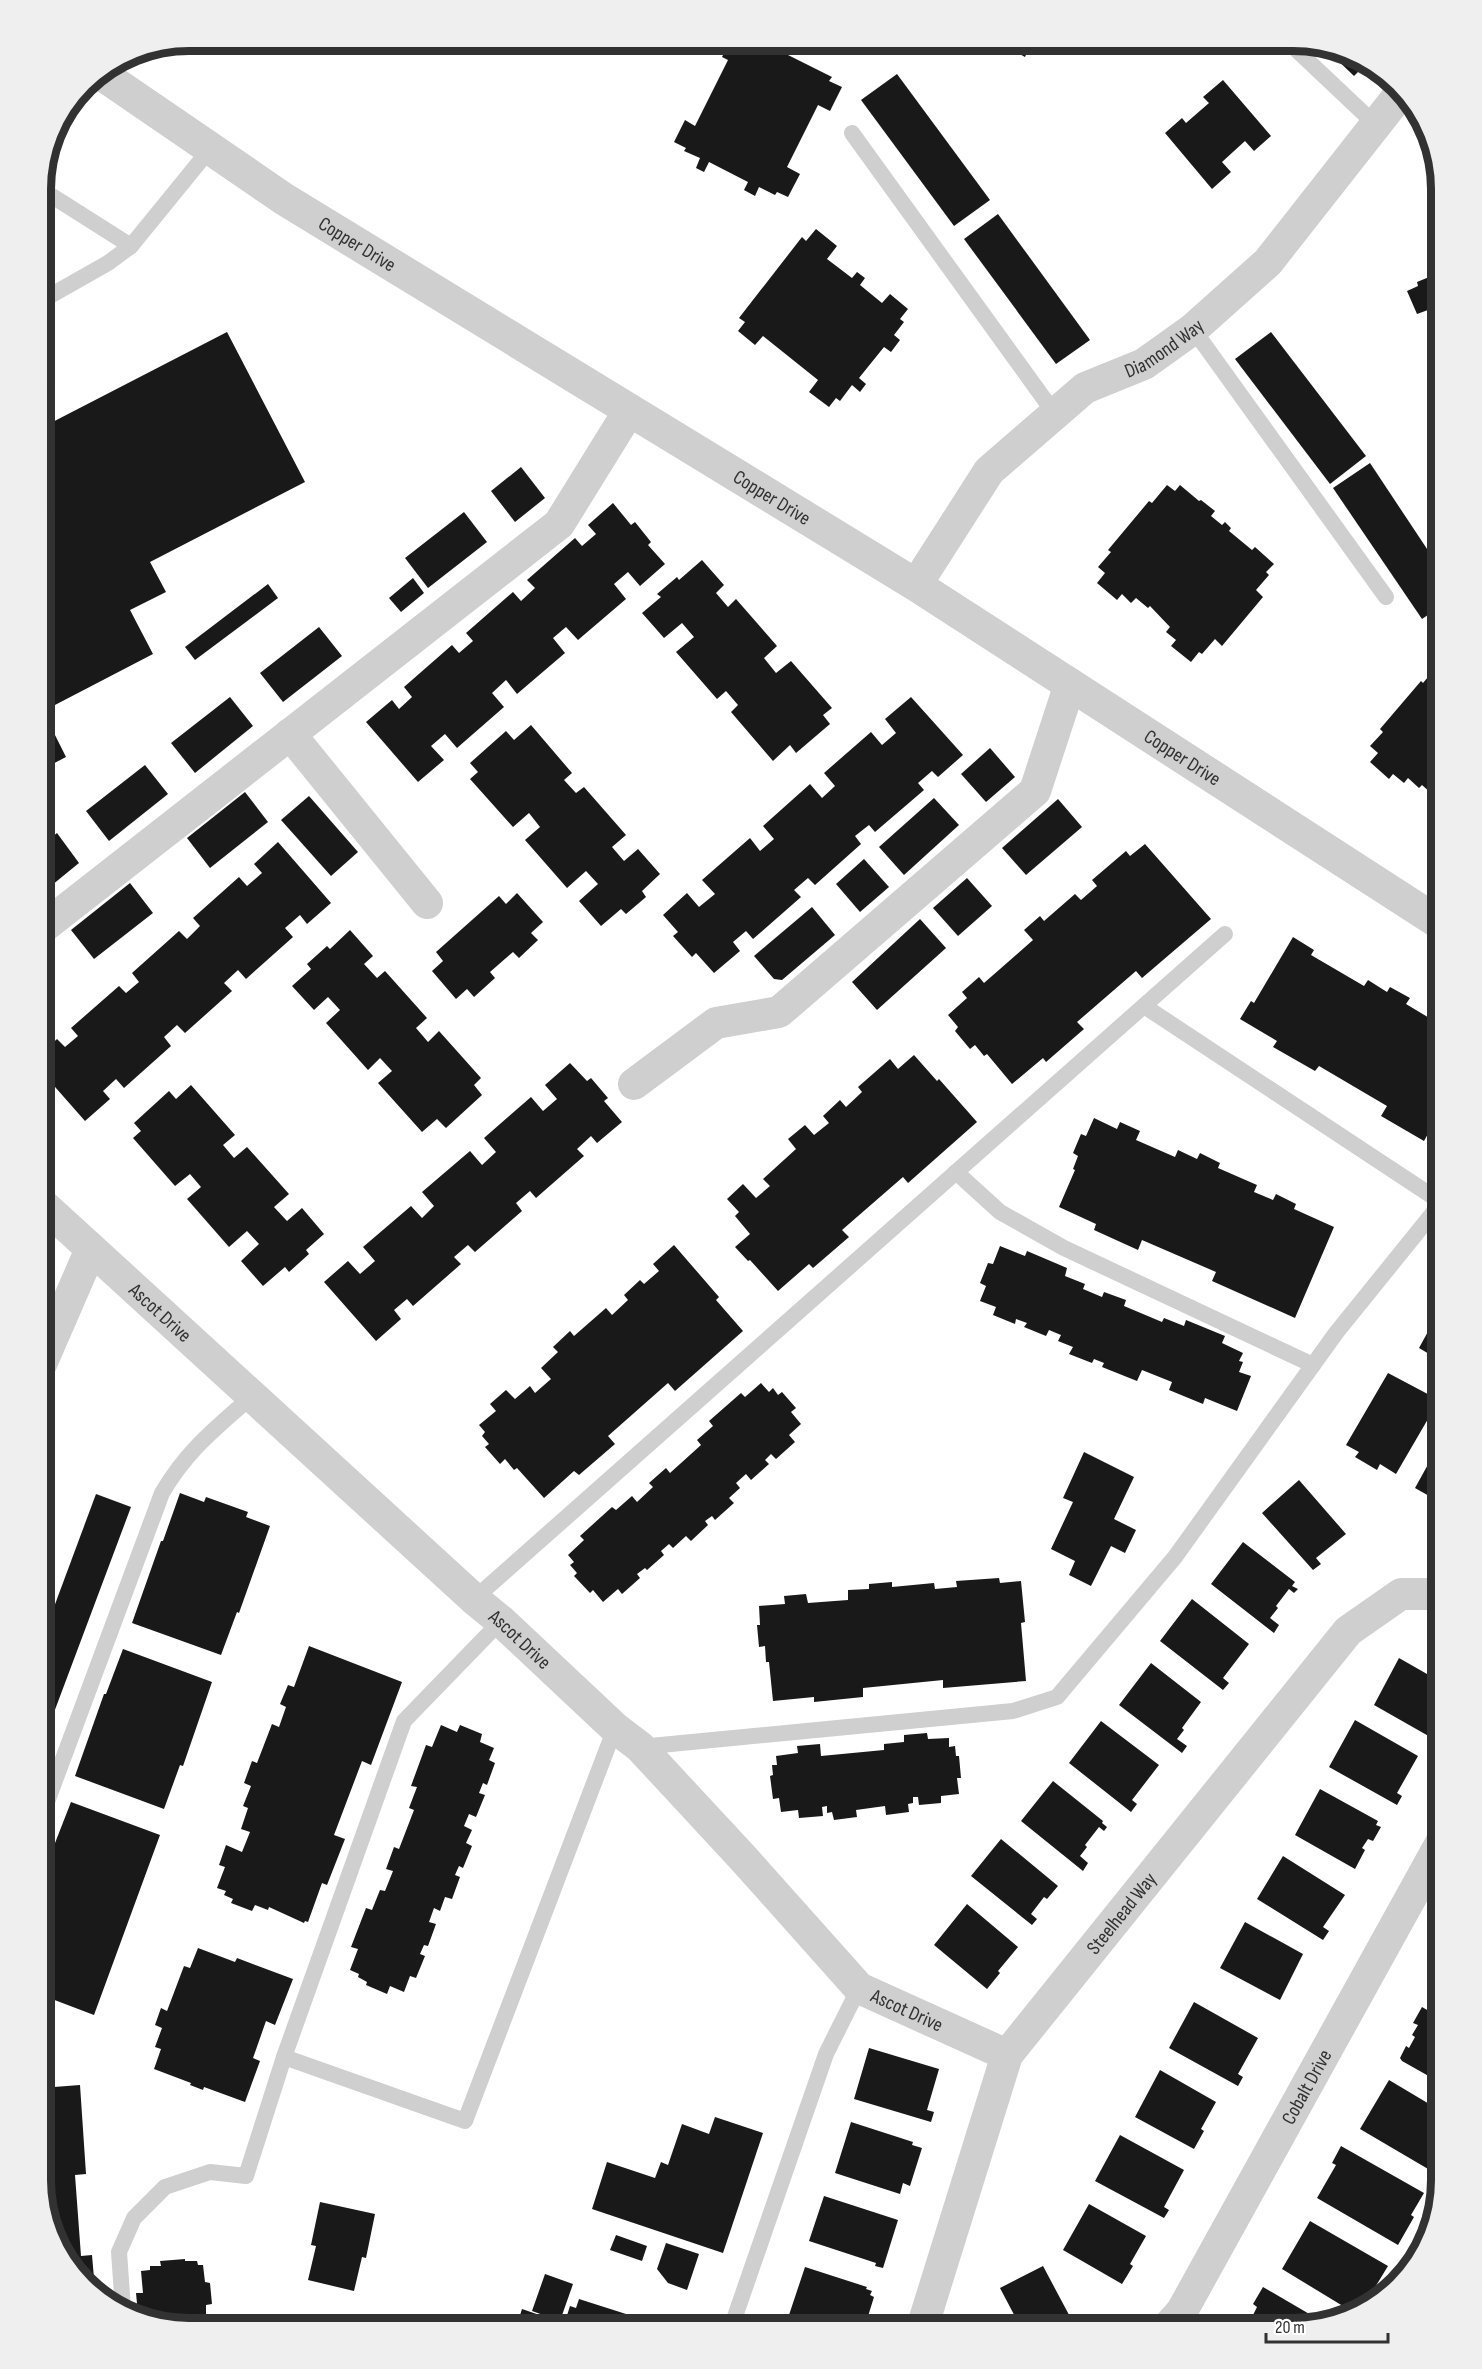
<svg xmlns="http://www.w3.org/2000/svg" width="1482" height="2369" viewBox="0 0 1482 2369" font-family="'Sofia Sans Condensed',sans-serif">
	<style>
		.building { fill: #191919 }
		.lines { fill: none; stroke-linecap: round; stroke-linejoin: round }
		.service { stroke: #cfcfcf; stroke-width: 16 }
		.minor { stroke: #cfcfcf; stroke-width: 32 }
		.tertiary { stroke: #cfcfcf; stroke-width: 33 }
		.labels { text-anchor: middle; stroke-width: 6; stroke-linejoin: round; paint-order: stroke }
		.street-label { font-size: 20px; fill: #323232; stroke: #fff }
		.rim { fill: none; stroke: #323232; stroke-width: 8 }
	</style>
	<rect width="100%" height="100%" fill="#fff"/>
	<g class="building">
		<polygon points="730,41 760,41 832,77 829,81 842,87 830,111 818,105 787,167 800,174 788,197 777,192 775,195 759,187 755,196 744,190 748,182 709,162 704,172 696,168 700,158 684,151 686,148 674,142 685,120 695,126 728,60 722,57"/>
		<polygon points="977,41 1032,41 1025,57 1014,51 1011,55 993,47 989,55 980,52 984,44"/>
		<polygon points="1326,49 1367,63 1354,76"/>
		<polygon points="897,74 990,200 954,226 861,100"/>
		<polygon points="1223,80 1271,136 1254,151 1245,141 1222,162 1231,172 1212,189 1165,133 1182,118 1186,123 1209,103 1203,97"/>
		<polygon points="998,214 1090,340 1056,364 964,239"/>
		<polygon points="816,229 837,246 827,259 852,278 857,272 865,278 860,285 882,303 890,294 908,309 900,319 904,322 894,335 900,340 891,352 884,347 859,378 866,384 860,392 852,385 840,401 836,398 829,407 809,392 818,380 763,336 755,345 738,331 745,322 739,318 802,237 806,241"/>
		<polygon points="1440,263 1441,336 1439,337 1428,310 1417,314 1407,291 1418,286 1417,282 1434,275 1430,267"/>
		<polygon points="227,332 305,482 150,562 166,592 130,610 153,654 53,706 41,683 41,428"/>
		<polygon points="1271,332 1366,456 1330,484 1235,359"/>
		<polygon points="1370,463 1441,570 1441,606 1422,619 1333,488"/>
		<polygon points="521,467 545,498 515,522 491,491"/>
		<polygon points="1167,485 1175,491 1180,485 1199,501 1201,500 1215,511 1211,516 1222,525 1225,522 1231,528 1229,531 1252,550 1255,547 1274,564 1266,572 1269,575 1256,590 1263,597 1222,646 1215,639 1202,654 1199,652 1191,662 1171,646 1176,640 1166,632 1170,627 1150,606 1148,608 1136,598 1131,603 1122,594 1117,600 1097,583 1105,573 1098,567 1111,552 1108,550 1149,501 1152,503"/>
		<polygon points="613,503 631,525 635,522 651,542 648,545 665,564 640,586 628,572 614,584 626,599 578,640 566,627 553,638 565,653 517,694 506,680 492,693 504,707 457,748 445,734 431,746 444,760 418,782 366,722 392,700 399,709 412,697 404,687 452,645 459,653 473,641 466,633 513,592 521,601 535,588 527,580 575,538 582,546 596,534 588,525"/>
		<polygon points="464,512 487,542 428,588 405,558"/>
		<polygon points="702,560 724,585 716,593 728,607 736,599 777,646 764,658 776,673 791,661 832,708 823,715 830,724 796,753 790,745 773,761 731,712 738,705 726,691 717,699 676,652 694,637 682,623 664,638 642,613 661,597 657,594 677,577 679,580"/>
		<polygon points="413,578 424,593 401,612 389,598"/>
		<polygon points="268,584 278,598 195,660 185,647"/>
		<polygon points="319,627 342,656 283,702 260,673"/>
		<polygon points="1439,664 1441,666 1441,814 1438,811 1441,807 1430,796 1432,794 1422,785 1419,788 1408,778 1404,783 1393,774 1389,779 1370,762 1378,753 1370,746 1383,732 1380,729 1421,681 1423,683"/>
		<polygon points="230,697 253,726 195,773 171,743"/>
		<polygon points="911,697 963,755 938,777 932,771 918,783 924,790 875,832 869,825 855,836 861,844 815,885 808,878 794,890 801,897 753,939 746,931 733,942 740,951 714,973 696,953 692,957 673,936 678,932 663,915 687,893 699,907 715,894 702,880 750,838 760,851 774,839 763,826 810,784 822,798 835,786 824,773 871,732 882,745 896,733 885,719"/>
		<polygon points="41,707 66,757 41,770"/>
		<polygon points="531,725 572,773 564,780 576,793 584,787 626,835 612,847 624,861 638,849 660,874 642,891 646,897 626,914 621,909 601,926 579,901 598,884 586,871 567,888 525,840 540,827 529,813 513,827 470,779 478,772 470,763 506,731 514,740"/>
		<polygon points="990,748 1015,777 986,802 961,774"/>
		<polygon points="145,765 168,794 109,841 86,811"/>
		<polygon points="245,792 268,822 210,868 187,838"/>
		<polygon points="309,796 358,852 331,876 281,820"/>
		<polygon points="934,798 959,825 904,875 879,847"/>
		<polygon points="1058,799 1082,827 1026,875 1002,848"/>
		<polygon points="57,833 79,863 41,894 41,846"/>
		<polygon points="278,842 331,903 307,924 300,915 285,928 293,937 246,979 238,970 224,983 232,991 185,1033 177,1025 164,1037 171,1046 124,1088 116,1079 103,1091 110,1099 85,1121 41,1071 41,1054 57,1039 65,1047 78,1036 71,1028 119,986 126,993 139,982 132,973 179,931 187,939 200,926 193,918 239,877 247,886 262,873 254,864"/>
		<polygon points="1145,844 1211,919 1142,978 1136,971 1077,1022 1084,1029 1046,1062 1043,1058 1012,1084 987,1054 984,1056 975,1045 970,1049 955,1031 958,1027 948,1015 967,998 962,992 979,977 984,983 1033,940 1024,930 1040,916 1044,921 1075,894 1081,900 1097,886 1092,880 1126,851 1130,856"/>
		<polygon points="864,859 889,887 860,912 836,884"/>
		<polygon points="967,878 992,906 958,936 933,908"/>
		<polygon points="130,883 153,913 94,959 71,930"/>
		<polygon points="517,893 543,922 531,933 538,940 519,958 513,952 490,972 495,978 474,997 467,989 456,999 432,971 443,961 436,952 499,896 506,904"/>
		<polygon points="812,907 835,935 782,980 774,979 754,956"/>
		<polygon points="920,919 946,948 877,1010 852,982"/>
		<polygon points="350,930 373,956 364,964 377,978 385,971 427,1018 416,1028 428,1042 439,1031 481,1078 474,1085 482,1095 446,1128 437,1119 422,1132 378,1083 392,1071 380,1058 368,1070 326,1023 340,1010 328,997 314,1010 292,986 311,969 307,964 327,946 330,949"/>
		<polygon points="1293,937 1314,950 1311,955 1364,986 1368,980 1387,992 1390,987 1410,998 1406,1004 1441,1025 1441,1110 1424,1141 1381,1116 1387,1106 1319,1066 1315,1071 1273,1047 1277,1041 1240,1019 1251,1001 1254,1003"/>
		<polygon points="41,972 54,990 41,1001"/>
		<polygon points="914,1055 937,1081 939,1079 977,1122 908,1183 903,1177 842,1230 849,1237 813,1268 809,1264 778,1291 750,1260 748,1261 735,1247 750,1234 735,1216 739,1212 727,1199 743,1184 756,1198 770,1186 763,1179 796,1149 788,1139 805,1125 814,1135 829,1123 823,1116 840,1100 846,1107 862,1092 858,1087 890,1059 898,1069"/>
		<polygon points="570,1063 587,1081 591,1078 608,1098 604,1101 622,1122 597,1143 591,1136 577,1149 584,1156 536,1198 530,1191 516,1203 522,1211 475,1252 468,1245 454,1257 461,1264 413,1306 407,1299 394,1310 401,1319 376,1341 324,1282 348,1261 360,1274 375,1261 363,1247 411,1206 422,1218 434,1206 422,1192 470,1151 482,1165 496,1152 484,1138 531,1097 543,1111 557,1099 545,1085"/>
		<polygon points="191,1085 235,1135 223,1145 234,1158 247,1147 289,1194 274,1207 287,1221 302,1208 324,1234 306,1250 309,1254 289,1272 285,1267 263,1286 241,1261 259,1244 247,1231 229,1247 187,1199 201,1187 190,1174 175,1186 133,1138 141,1131 134,1123 169,1091 176,1099"/>
		<polygon points="1094,1118 1117,1129 1120,1122 1140,1131 1136,1140 1175,1157 1178,1150 1197,1159 1200,1153 1220,1163 1218,1168 1257,1185 1254,1192 1273,1200 1276,1194 1296,1204 1294,1209 1334,1227 1295,1318 1212,1281 1216,1272 1142,1240 1138,1250 1094,1230 1096,1224 1059,1207 1075,1170 1073,1169 1078,1156 1073,1153 1081,1134 1086,1136"/>
		<polygon points="674,1245 719,1297 716,1300 743,1331 675,1391 668,1383 608,1436 615,1444 579,1475 574,1471 544,1498 517,1468 514,1470 505,1459 500,1464 485,1447 489,1444 482,1436 485,1432 479,1425 496,1411 490,1404 506,1390 515,1399 530,1386 535,1393 551,1379 541,1368 558,1352 553,1347 570,1331 574,1336 606,1308 612,1315 628,1300 624,1295 640,1280 644,1284 659,1271 653,1264"/>
		<polygon points="1000,1246 1025,1256 1027,1251 1067,1268 1065,1276 1085,1284 1083,1289 1102,1297 1104,1292 1126,1300 1124,1306 1162,1322 1164,1318 1184,1326 1186,1320 1225,1336 1222,1343 1243,1353 1239,1361 1243,1362 1239,1372 1251,1376 1237,1411 1205,1398 1203,1404 1169,1390 1172,1382 1142,1370 1137,1381 1102,1367 1104,1363 1094,1359 1092,1363 1069,1354 1073,1347 1058,1341 1061,1335 1049,1330 1046,1336 1024,1327 1027,1323 1016,1319 1015,1324 993,1315 996,1307 980,1301 986,1286 980,1283 988,1263 993,1264"/>
		<polygon points="1441,1308 1441,1361 1419,1348"/>
		<polygon points="1388,1373 1439,1400 1396,1474 1380,1464 1377,1470 1355,1457 1359,1452 1346,1445"/>
		<polygon points="761,1383 769,1392 773,1388 778,1395 782,1392 796,1408 791,1412 801,1424 789,1435 795,1442 776,1459 771,1454 765,1460 769,1464 751,1480 746,1474 736,1483 740,1488 729,1498 734,1503 715,1520 712,1516 705,1521 708,1525 691,1541 686,1536 673,1548 669,1544 661,1551 664,1555 647,1570 645,1568 637,1574 640,1578 622,1594 618,1589 603,1602 593,1590 590,1593 574,1576 577,1573 570,1565 574,1562 568,1555 584,1540 580,1536 612,1507 616,1510 632,1496 637,1502 653,1487 649,1483 666,1468 670,1473 701,1445 697,1440 713,1426 709,1421 741,1393 745,1397"/>
		<polygon points="1441,1441 1441,1508 1436,1505 1438,1501 1415,1488"/>
		<polygon points="1084,1452 1134,1477 1114,1519 1136,1530 1125,1553 1111,1546 1091,1586 1069,1575 1075,1561 1051,1549 1073,1502 1063,1498"/>
		<polygon points="1299,1480 1346,1534 1316,1558 1321,1564 1313,1570 1262,1513"/>
		<polygon points="180,1493 204,1502 206,1497 248,1512 246,1517 270,1526 239,1613 237,1612 221,1655 132,1623 161,1541 163,1541"/>
		<polygon points="96,1494 131,1507 41,1747 41,1642"/>
		<polygon points="1243,1542 1295,1582 1292,1586 1298,1589 1294,1593 1289,1589 1276,1606 1278,1608 1270,1618 1279,1625 1274,1633 1211,1584"/>
		<polygon points="999,1578 1000,1583 1021,1581 1025,1622 1021,1623 1026,1681 943,1688 943,1680 863,1688 863,1697 814,1702 814,1697 773,1701 769,1662 766,1662 765,1646 759,1647 757,1625 760,1625 759,1606 785,1604 784,1596 806,1594 808,1603 848,1600 848,1590 869,1589 869,1584 892,1582 892,1587 934,1583 935,1589 957,1587 956,1581"/>
		<polygon points="1192,1599 1249,1644 1223,1678 1229,1683 1223,1690 1160,1641"/>
		<polygon points="309,1646 402,1682 371,1765 362,1761 334,1835 345,1839 327,1885 322,1883 308,1922 305,1921 304,1923 269,1907 268,1910 255,1905 252,1911 231,1903 233,1899 224,1895 226,1891 217,1888 225,1867 219,1865 226,1845 242,1852 250,1832 241,1829 248,1808 243,1806 251,1786 244,1783 252,1761 257,1763 272,1724 279,1727 286,1707 280,1704 288,1685 294,1687"/>
		<polygon points="123,1649 212,1682 183,1766 180,1765 164,1809 75,1776 104,1694 106,1694"/>
		<polygon points="1399,1658 1441,1682 1441,1721 1432,1738 1374,1705"/>
		<polygon points="1151,1663 1201,1702 1182,1728 1184,1730 1177,1739 1187,1746 1182,1753 1119,1705"/>
		<polygon points="1355,1720 1418,1756 1397,1793 1402,1796 1397,1805 1329,1767"/>
		<polygon points="1101,1721 1159,1765 1132,1800 1137,1804 1131,1812 1069,1763"/>
		<polygon points="441,1725 457,1732 460,1725 482,1734 480,1742 494,1748 489,1760 495,1763 487,1785 483,1783 479,1793 485,1795 476,1817 469,1814 464,1826 472,1830 466,1843 472,1846 463,1868 459,1866 455,1875 460,1877 452,1899 445,1897 440,1911 434,1908 429,1922 436,1924 428,1946 424,1945 420,1954 425,1956 416,1978 410,1976 404,1992 390,1986 387,1994 366,1985 367,1982 358,1977 359,1974 350,1970 358,1949 351,1947 366,1908 372,1910 380,1890 385,1891 393,1871 386,1869 394,1847 399,1849 414,1810 409,1808 417,1787 411,1786 426,1745 432,1747"/>
		<polygon points="927,1733 928,1739 949,1738 949,1747 955,1746 956,1756 959,1756 961,1778 957,1778 959,1794 941,1796 941,1803 919,1805 918,1797 913,1797 913,1803 908,1804 909,1812 886,1815 885,1806 856,1810 857,1817 834,1820 832,1812 827,1813 827,1806 822,1807 823,1816 799,1818 798,1810 781,1812 779,1798 773,1799 770,1776 773,1775 772,1765 777,1765 776,1756 798,1753 797,1746 820,1744 821,1756 884,1750 884,1744 904,1742 904,1735"/>
		<polygon points="1053,1781 1103,1821 1102,1823 1107,1827 1104,1831 1099,1827 1085,1845 1087,1847 1080,1856 1088,1863 1083,1871 1021,1821"/>
		<polygon points="1320,1789 1378,1821 1376,1825 1381,1827 1373,1841 1368,1839 1362,1848 1365,1850 1355,1869 1295,1835"/>
		<polygon points="71,1802 160,1835 94,2015 44,1996 45,1993 41,1992 43,1986 41,1985 41,1949 44,1940 41,1938 41,1879"/>
		<polygon points="1001,1839 1058,1886 1047,1899 1044,1897 1031,1914 1037,1919 1032,1925 971,1876"/>
		<polygon points="1283,1856 1345,1895 1323,1927 1329,1931 1323,1940 1257,1899"/>
		<polygon points="967,1904 1018,1947 998,1971 1000,1973 987,1989 934,1945"/>
		<polygon points="1245,1922 1303,1954 1280,2000 1220,1968"/>
		<polygon points="198,1948 235,1962 237,1958 293,1979 275,2025 266,2021 253,2058 260,2061 245,2102 204,2087 203,2090 190,2085 191,2083 154,2069 161,2049 155,2047 162,2028 155,2025 161,2008 167,2011 184,1966 190,1968"/>
		<polygon points="1194,2002 1258,2038 1238,2074 1243,2077 1238,2086 1169,2048"/>
		<polygon points="1422,2007 1441,2018 1441,2083 1402,2061 1400,2058 1406,2046 1409,2048 1415,2037 1412,2035 1418,2025 1413,2023"/>
		<polygon points="869,2048 939,2069 927,2110 934,2112 931,2122 854,2099"/>
		<polygon points="1160,2070 1216,2102 1201,2129 1204,2131 1194,2149 1135,2117"/>
		<polygon points="1389,2080 1441,2111 1440,2176 1360,2129"/>
		<polygon points="80,2085 86,2174 75,2175 81,2256 92,2255 95,2290 56,2246 40,2180 41,2088"/>
		<polygon points="715,2117 763,2133 723,2253 592,2209 607,2162 655,2178 661,2162 668,2165 682,2124 709,2134"/>
		<polygon points="851,2122 913,2142 912,2145 922,2148 910,2186 903,2183 900,2194 835,2173"/>
		<polygon points="1120,2135 1184,2170 1164,2207 1169,2210 1164,2218 1095,2181"/>
		<polygon points="1341,2146 1424,2193 1411,2215 1414,2217 1398,2245 1317,2198 1336,2165 1332,2163"/>
		<polygon points="824,2196 898,2220 883,2268 875,2266 876,2263 809,2241"/>
		<polygon points="320,2202 375,2214 366,2258 362,2257 354,2291 308,2280 316,2246 311,2245"/>
		<polygon points="1089,2204 1146,2236 1130,2264 1133,2266 1122,2284 1063,2250"/>
		<polygon points="1310,2221 1388,2266 1374,2289 1376,2291 1367,2306 1359,2313 1356,2314 1282,2269"/>
		<polygon points="616,2235 647,2246 642,2261 610,2250"/>
		<polygon points="666,2243 699,2254 687,2290 668,2283 657,2269"/>
		<polygon points="185,2259 185,2261 197,2261 198,2265 203,2265 205,2282 210,2283 212,2304 206,2305 206,2316 213,2316 214,2328 180,2328 138,2314 136,2293 143,2293 141,2271 150,2270 150,2266 161,2266 160,2261"/>
		<polygon points="1043,2266 1076,2328 1021,2328 1000,2288"/>
		<polygon points="805,2267 867,2287 866,2289 872,2291 870,2295 874,2297 865,2326 859,2324 858,2328 820,2328 788,2318"/>
		<polygon points="545,2274 573,2284 560,2321 532,2311"/>
		<polygon points="1263,2287 1323,2322 1293,2328 1250,2328 1255,2319 1252,2317 1257,2307 1253,2304"/>
		<polygon points="579,2299 626,2314 623,2324 634,2328 563,2328 570,2306 576,2308"/>
		<polygon points="522,2309 554,2320 551,2328 516,2328"/>
	</g>
	<g class="lines">
		<g class="service">
			<polyline points="1287,41 1375,124"/>
			<polyline points="852,133 1055,414"/>
			<polyline points="41,189 131,246"/>
			<polyline points="41,301 108,263 131,246 210,149"/>
			<polyline points="1193,329 1386,597"/>
			<polyline points="1144,1006 1441,1202"/>
			<polyline points="956,1172 1000,1212 1064,1248 1313,1365"/>
			<polyline points="474,1599 1225,934"/>
			<polyline points="640,1747 1013,1711 1057,1697 1175,1557 1336,1333 1441,1203"/>
			<path d="M41,1818L162,1493C188,1449 215,1429 252,1396"/>
			<polyline points="284,2057 465,2121 615,1728"/>
			<polyline points="123,2309 119,2252 134,2218 165,2187 210,2172 246,2176 284,2057 404,1721 501,1621"/>
			<polyline points="731,2328 826,2054 859,1988"/>
		</g>
		<g class="minor">
			<path id="s1" d="M916,585L989,471L1085,388L1144,364L1193,329L1268,262L1400,94"/>
			<polyline points="290,734 427,903"/>
			<polyline points="41,929 559,524 629,411"/>
			<polyline points="634,1084 716,1023 779,1012 1035,791 1070,684"/>
			<path id="s2" d="M41,1203L474,1599L501,1621L615,1728L640,1747L743,1858L859,1988L1007,2055"/>
			<polyline points="41,1364 91,1249"/>
			<path id="s3" d="M922,2328L1007,2055L1348,1631L1401,1594H1441"/>
			<path id="s4" d="M1167,2328L1182,2311L1441,1843"/>
		</g>
		<path class="tertiary" id="s5" d="M100,73L284,199L916,585L1441,924"/>
	</g>
	<g class="labels">
		<g class="street-label">
			<text dy="7" stroke="none"><textPath href="#s5" startOffset="309">Copper Drive</textPath></text>
			<text dy="7" stroke="none"><textPath href="#s1" startOffset="351">Diamond Way</textPath></text>
			<text dy="7" stroke="none"><textPath href="#s5" startOffset="795">Copper Drive</textPath></text>
			<text dy="7" stroke="none"><textPath href="#s5" startOffset="1281">Copper Drive</textPath></text>
			<text dy="7" stroke="none"><textPath href="#s2" startOffset="162">Ascot Drive</textPath></text>
			<text dy="7" stroke="none"><textPath href="#s2" startOffset="648">Ascot Drive</textPath></text>
			<text dy="7" stroke="none"><textPath href="#s3" startOffset="468">Steelhead Way</textPath></text>
			<text dy="7" stroke="none"><textPath href="#s2" startOffset="1188">Ascot Drive</textPath></text>
			<text dy="7" stroke="none"><textPath href="#s4" startOffset="279">Cobalt Drive</textPath></text>
		</g>
	</g>
	<path d="M0 0H1482V2369H0ZM189 51H1293A138 138 0 0 1 1431 189V2180A138 138 0 0 1 1293 2318H189A138 138 0 0 1 51 2180V189A138 138 0 0 1 189 51Z" fill="#efefef" fill-rule="evenodd"/>
	<path class="rim" d="M189 51H1293A138 138 0 0 1 1431 189V2180A138 138 0 0 1 1293 2318H189A138 138 0 0 1 51 2180V189A138 138 0 0 1 189 51Z"/>
	<path d="M1266 2333v9h122v-9" fill="none" stroke="#323232" stroke-width="3"/>
	<text x="1275" y="2333" font-size="18" fill="#323232" stroke="#ffffff" stroke-width="4.5" paint-order="stroke">20 m</text>
</svg>
